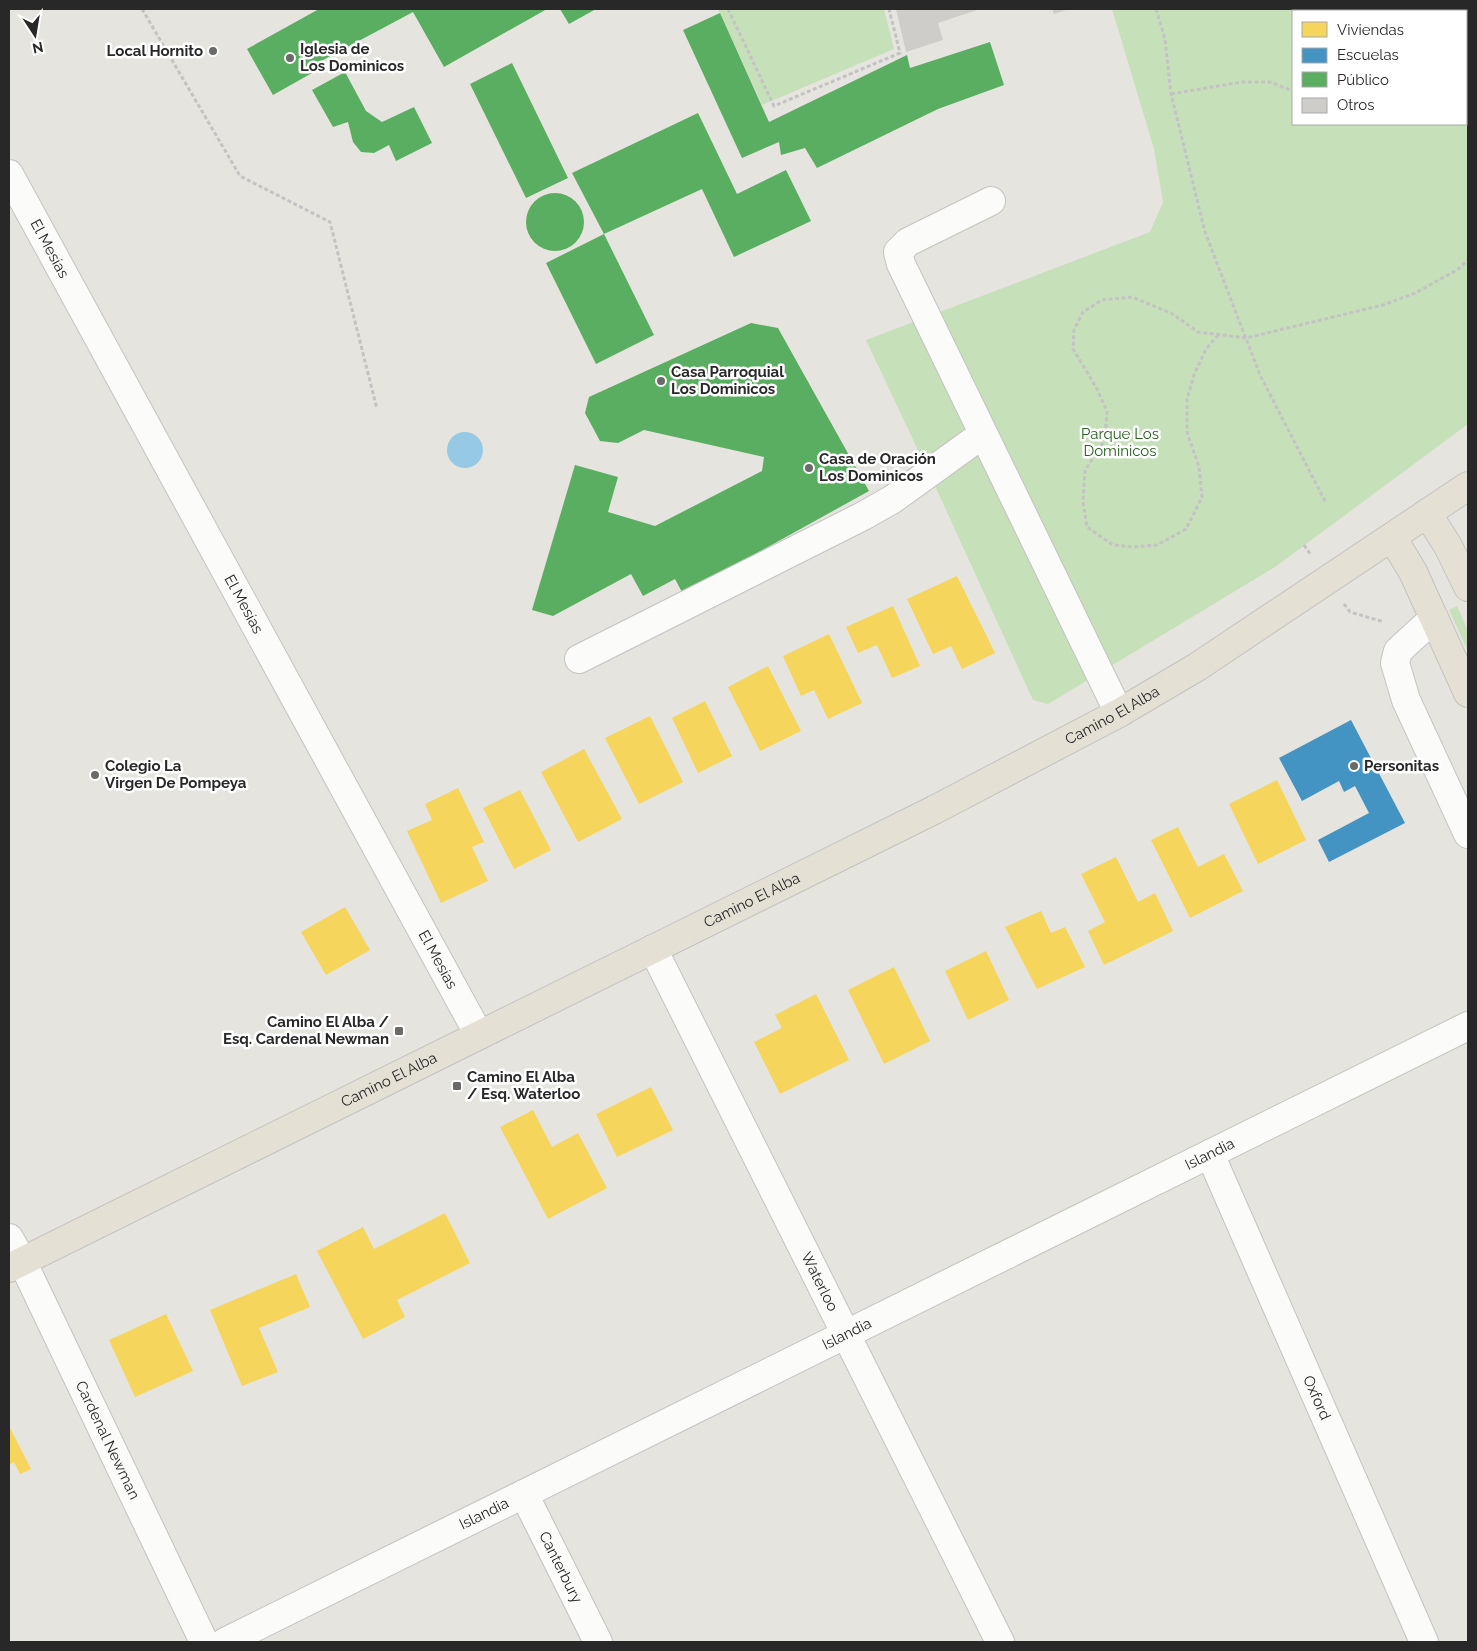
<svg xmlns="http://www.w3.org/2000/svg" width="1477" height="1651" viewBox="0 0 1477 1651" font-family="Raleway,sans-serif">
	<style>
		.green { fill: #c6e0b9; fill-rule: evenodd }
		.water { fill: #96cae4 }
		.homes { fill: #f6d55c }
		.schools { fill: #4393c3 }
		.public { fill: #5aae61 }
		.building { fill: #cfcdc9 }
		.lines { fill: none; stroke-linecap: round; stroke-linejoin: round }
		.minor-casing { stroke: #c4c3c3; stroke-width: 30 }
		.major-casing { stroke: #c3c2c0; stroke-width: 30 }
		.path { stroke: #c4c3c3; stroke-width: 3; stroke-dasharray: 4 2.5; stroke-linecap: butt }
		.minor { stroke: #fbfbfa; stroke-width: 28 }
		.major { stroke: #e4e1d4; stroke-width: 28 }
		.poi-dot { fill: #6a6a68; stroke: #fff; stroke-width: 2 }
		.labels { text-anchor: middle; stroke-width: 5; stroke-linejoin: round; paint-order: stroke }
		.poi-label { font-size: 15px; font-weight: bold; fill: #282828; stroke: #fff; text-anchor: start }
		.street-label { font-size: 15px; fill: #282828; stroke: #fff }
		.park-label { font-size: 15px; fill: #27601e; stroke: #fff }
	</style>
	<rect width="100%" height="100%" fill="#e6e4de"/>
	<g class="green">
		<polygon points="718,9 884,9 894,49 762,105"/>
		<path d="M1112,9H1468V424L1275,567L1048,704L1033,700L935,486L866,340L1150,232L1163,202L1154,149ZM1293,11H1466V124H1293Z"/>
		<polygon points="1457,606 1468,631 1468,651 1449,610"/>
	</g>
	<circle class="water" cx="465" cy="450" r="18"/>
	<g class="homes">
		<polygon points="957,576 995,653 962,669 951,646 933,654 907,599"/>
		<polygon points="893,606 920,666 892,678 877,645 858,653 846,627"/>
		<polygon points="829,634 862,703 828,719 814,690 801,696 783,656"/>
		<polygon points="768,666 801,731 760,751 728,687"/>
		<polygon points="705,701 732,756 698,773 672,718"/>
		<polygon points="650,716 683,782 639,804 605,738"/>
		<polygon points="584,749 622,819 578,842 541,772"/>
		<polygon points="1277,780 1306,840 1258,864 1229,804"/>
		<polygon points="458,788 484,842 472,847 488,881 441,903 407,831 432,820 425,804"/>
		<polygon points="520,790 551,850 514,869 483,808"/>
		<polygon points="1178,827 1198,867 1224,854 1243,891 1190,918 1151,840"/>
		<polygon points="1116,857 1138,902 1155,893 1173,931 1104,965 1088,931 1105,922 1081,874"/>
		<polygon points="345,907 370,950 326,975 301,932"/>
		<polygon points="1041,911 1051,933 1065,927 1085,967 1037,989 1005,927"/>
		<polygon points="986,951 1009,1000 968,1020 945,971"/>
		<polygon points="894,967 930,1041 884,1064 848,990"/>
		<polygon points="816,994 849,1060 780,1094 754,1042 782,1028 775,1015"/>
		<polygon points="651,1087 673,1130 617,1157 596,1114"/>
		<polygon points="533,1110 552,1147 578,1133 607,1188 548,1219 500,1127"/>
		<polygon points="445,1213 470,1263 397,1300 405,1317 363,1339 317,1251 363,1227 374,1249"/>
		<polygon points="296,1274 310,1307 259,1328 278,1372 242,1386 210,1310"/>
		<polygon points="166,1314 193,1371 135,1397 109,1340"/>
		<polygon points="9,1426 31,1469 20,1474 14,1462 9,1465"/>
	</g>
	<polygon class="schools" points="1351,720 1405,823 1329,862 1318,840 1369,813 1355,786 1344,792 1339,781 1302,801 1279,758"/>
	<g class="public">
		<polygon points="319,9 547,9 444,67 413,12 310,67 312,73 273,95 247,49"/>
		<polygon points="560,9 596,9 569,24"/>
		<polygon points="720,13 769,122 907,55 910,68 990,42 1004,85 938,109 817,168 805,148 781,155 779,142 742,158 683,30"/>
		<polygon points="512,63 568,178 526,198 470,84"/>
		<polygon points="345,72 366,111 382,122 414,107 432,143 396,161 389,145 374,153 361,152 353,142 348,122 333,127 312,90"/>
		<polygon points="698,113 737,194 786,170 811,221 734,257 702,189 604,234 572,173"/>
		<circle cx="555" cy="222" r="29"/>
		<polygon points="604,234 654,335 596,364 546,263"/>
		<polygon points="751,323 778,328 869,491 683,594 675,579 643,596 631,574 553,616 532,610 575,465 618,477 608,512 655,526 762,471 764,457 644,430 618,443 600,441 585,413 589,397"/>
	</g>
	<g class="building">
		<polygon points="896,9 980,9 938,23 943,40 906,52"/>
		<polygon points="1052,9 1069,9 1054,14"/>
	</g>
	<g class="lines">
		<g class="minor-casing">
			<g id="minor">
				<path id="s1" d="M9,174L479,1035"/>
				<polyline points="991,201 908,242 898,252 901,264 1119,713"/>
				<polyline points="1434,618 1398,651 1395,663 1406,700 1468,834"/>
				<polyline points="579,659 863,516 893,499 983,434"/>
				<path id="s2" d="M653,949L1000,1642"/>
				<path id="s3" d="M1210,1154L1424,1642"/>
				<path id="s4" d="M9,1238L22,1261L204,1642"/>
				<path id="s5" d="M524,1494L598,1642"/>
				<path id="s6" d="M225,1642L1468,1026"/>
			</g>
		</g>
		<g class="major-casing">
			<g id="major">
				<polyline points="1427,513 1448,546 1468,587"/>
				<polyline points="1392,537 1413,572 1468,693"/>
				<path id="s7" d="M9,1268L934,810L1119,713L1197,667L1468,486"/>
			</g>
		</g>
		<g class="path">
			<polyline points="142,9 240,176 330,222 377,409"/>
			<polyline points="728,9 774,106 900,53 889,9"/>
			<polyline points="1156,9 1165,39 1171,94 1205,232 1260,375 1326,503"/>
			<polyline points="1171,94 1242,82 1270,82 1293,91"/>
			<polyline points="1466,112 1468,112"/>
			<polyline points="1218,335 1206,349 1194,375 1187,399 1187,432 1199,467 1202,497 1186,529 1157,545 1133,547 1113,545 1087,527 1083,502 1085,470 1105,440 1107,411 1096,387 1073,349 1074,330 1083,312 1102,300 1132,297 1171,313 1198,332 1246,338 1383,305 1415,293 1457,270 1468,260"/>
			<polyline points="1304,545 1311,555"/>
			<polyline points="1344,604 1350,612 1384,622"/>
		</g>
		<use href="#minor" class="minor"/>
		<use href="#major" class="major"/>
	</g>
	<g class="poi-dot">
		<circle cx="213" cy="51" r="5"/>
		<circle cx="290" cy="58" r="5"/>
		<circle cx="661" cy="381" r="5"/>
		<circle cx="809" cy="468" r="5"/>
		<circle cx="1354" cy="766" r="5"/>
		<circle cx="95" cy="775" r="5"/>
		<rect x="394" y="1026" width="10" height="10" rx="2.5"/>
		<rect x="452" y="1081" width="10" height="10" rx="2.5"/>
	</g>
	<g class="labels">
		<g class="poi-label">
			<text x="300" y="54">Iglesia de<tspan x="300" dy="17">Los Dominicos</tspan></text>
			<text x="203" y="56" text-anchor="end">Local Hornito</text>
			<text x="671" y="377">Casa Parroquial<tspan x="671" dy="17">Los Dominicos</tspan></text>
			<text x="819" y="464">Casa de Oración<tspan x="819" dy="17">Los Dominicos</tspan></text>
			<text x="105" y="771">Colegio La<tspan x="105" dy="17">Virgen De Pompeya</tspan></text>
			<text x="1364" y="771">Personitas</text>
			<text x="389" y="1027" text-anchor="end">Camino El Alba /<tspan x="389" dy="17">Esq. Cardenal Newman</tspan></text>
			<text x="467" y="1082">Camino El Alba<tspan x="467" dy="17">/ Esq. Waterloo</tspan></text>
		</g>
		<g class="street-label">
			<text dy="5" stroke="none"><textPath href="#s1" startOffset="85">El Mesías</textPath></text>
			<text dy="5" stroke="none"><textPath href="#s1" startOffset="490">El Mesías</textPath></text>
			<text dy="5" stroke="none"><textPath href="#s7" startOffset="1234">Camino El Alba</textPath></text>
			<text dy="5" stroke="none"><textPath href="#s7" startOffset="829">Camino El Alba</textPath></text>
			<text dy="5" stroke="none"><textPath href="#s1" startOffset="895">El Mesías</textPath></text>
			<text dy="5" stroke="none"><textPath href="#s7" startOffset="424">Camino El Alba</textPath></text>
			<text dy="5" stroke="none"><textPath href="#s6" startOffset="1099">Islandia</textPath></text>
			<text dy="5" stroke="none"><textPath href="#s2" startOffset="372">Waterloo</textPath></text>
			<text dy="5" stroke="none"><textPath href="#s6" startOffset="694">Islandia</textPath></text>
			<text dy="5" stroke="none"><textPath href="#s3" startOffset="266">Oxford</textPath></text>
			<text dy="5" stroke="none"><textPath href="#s4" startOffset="225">Cardenal Newman</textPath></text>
			<text dy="5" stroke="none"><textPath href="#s6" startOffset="289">Islandia</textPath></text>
			<text dy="5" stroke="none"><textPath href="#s5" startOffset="82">Canterbury</textPath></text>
		</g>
		<g class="park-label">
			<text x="1120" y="439">Parque Los<tspan x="1120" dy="17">Dominicos</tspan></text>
		</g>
	</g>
	<rect width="1477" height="1651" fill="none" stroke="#282828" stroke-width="20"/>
	<rect x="1292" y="10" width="175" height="115" fill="#ffffff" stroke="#a9a9a9"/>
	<rect x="1302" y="22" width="25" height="15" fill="#f6d55c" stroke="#a9a9a9"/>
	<text x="1337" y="35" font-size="15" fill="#282828">Viviendas</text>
	<rect x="1302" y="48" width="25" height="15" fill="#4393c3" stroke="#a9a9a9"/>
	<text x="1337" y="60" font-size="15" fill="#282828">Escuelas</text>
	<rect x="1302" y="72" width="25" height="15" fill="#5aae61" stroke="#a9a9a9"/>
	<text x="1337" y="85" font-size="15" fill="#282828">Público</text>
	<rect x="1302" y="98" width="25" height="15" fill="#cfcdc9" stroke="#a9a9a9"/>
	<text x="1337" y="110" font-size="15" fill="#282828">Otros</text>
	<g transform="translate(35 35) rotate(168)" stroke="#ffffff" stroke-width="4" paint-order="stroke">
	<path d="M0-4L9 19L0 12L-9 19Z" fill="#282828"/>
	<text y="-8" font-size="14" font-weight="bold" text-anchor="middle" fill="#282828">N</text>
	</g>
</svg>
